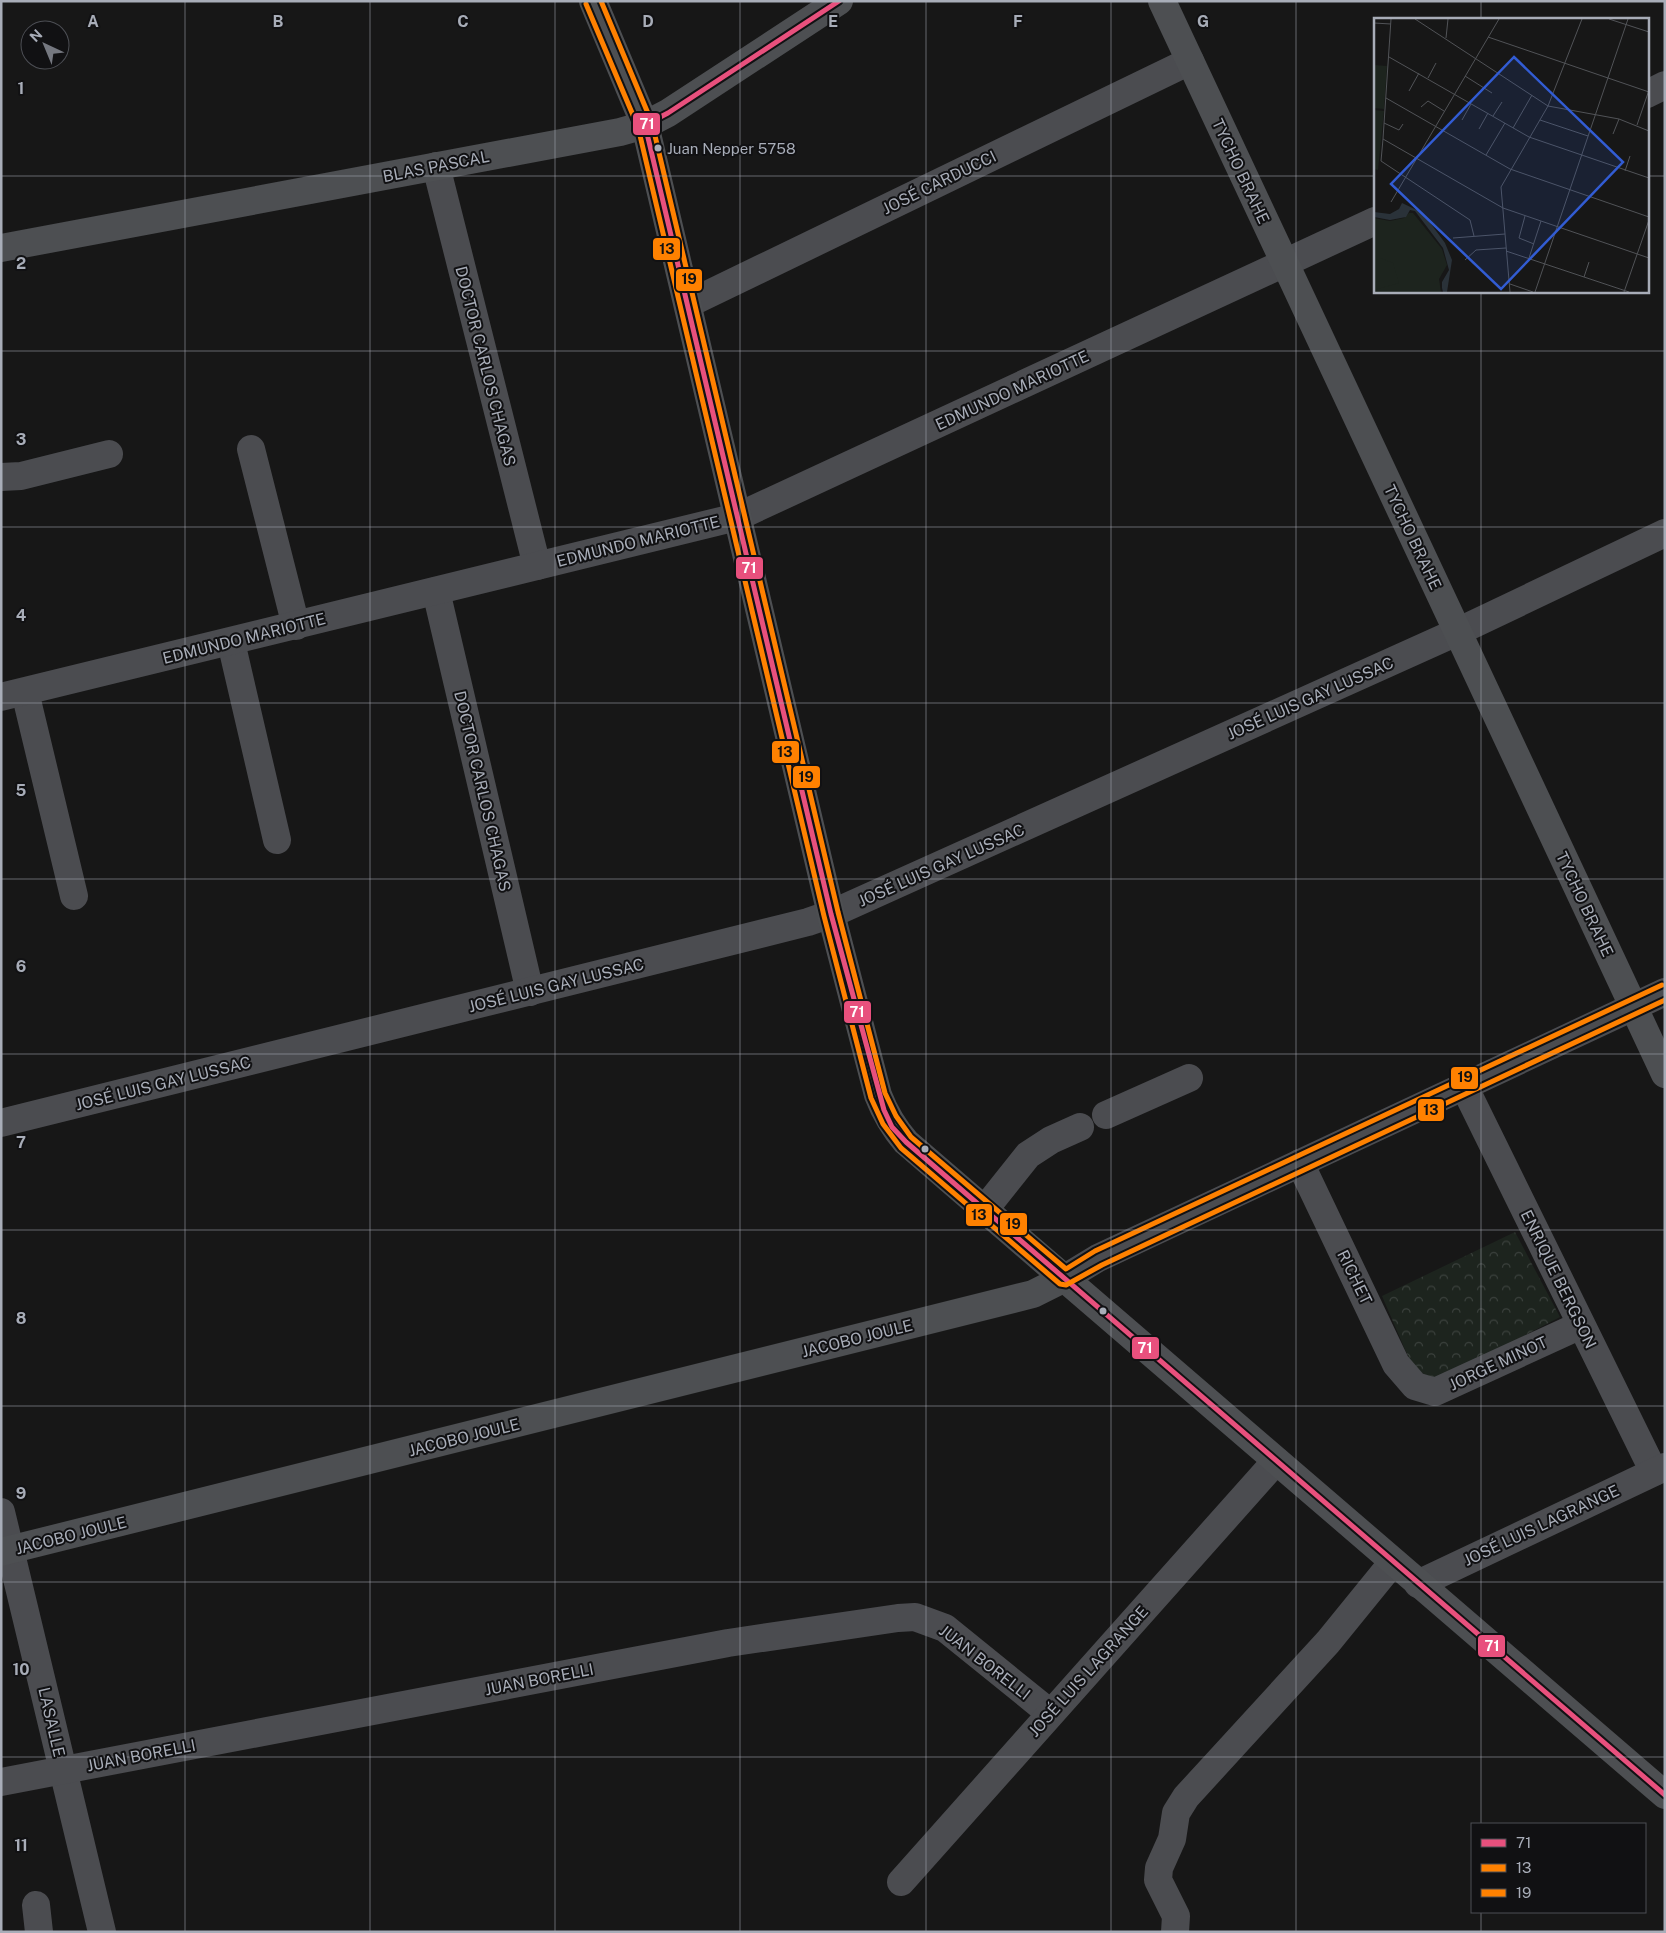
<svg xmlns="http://www.w3.org/2000/svg" width="1666" height="1933" viewBox="0 0 1666 1933" font-family="'Public Sans',sans-serif">
	<style>
		.forest { fill: url(#forest-crowns) }
		.lines { fill: none; stroke-linecap: round; stroke-linejoin: round }
		.minor { stroke: #4b4c50; stroke-width: 28 }
		.major { stroke: #4d4f52; stroke-width: 28 }
		.bus-1-casing { stroke: #111113; stroke-width: 9 }
		.bus-2-casing { stroke: #111113; stroke-width: 9 }
		.bus-3-casing { stroke: #111113; stroke-width: 9 }
		.bus-1 { stroke: #e8507d; stroke-width: 5 }
		.bus-2 { stroke: #ff8100; stroke-width: 5 }
		.bus-3 { stroke: #ff8100; stroke-width: 5 }
		.grid { fill: none; stroke: #a8adb8; stroke-width: 1; stroke-opacity: 0.55 }
		.bus-dot { fill: #a8adb8; stroke: #111113; stroke-width: 2 }
		.labels { text-anchor: middle; stroke-width: 4; stroke-linejoin: round; paint-order: stroke }
		.bus-label { font-size: 15px; fill: #a8adb8; stroke: #111113; text-anchor: start }
		.street-label { font-size: 16px; fill: #a8adb8; stroke: #111113 }
		.inset-road { fill: none; stroke: #515357; stroke-width: 1 }
		.view { fill: #325cd3; fill-opacity: 0.15; stroke: #325cd3; stroke-width: 2.5 }
		.inset-edge { fill: none; stroke: #a8adb8; stroke-width: 2.5 }
		.grid-label { font-size: 16px; text-anchor: middle; font-weight: bold; fill: #a8adb8; stroke: #111113; stroke-width: 4; stroke-linejoin: round; paint-order: stroke }
		.line-badge { stroke: #111113; stroke-width: 2 }
		.badge-label { font-size: 14px; text-anchor: middle; font-weight: bold; fill: #fff }
		.pale-badge-label { font-size: 14px; text-anchor: middle; font-weight: bold; fill: #111 }
	</style>
	<defs>
		<pattern id="forest-crowns" width="20" height="18" patternUnits="userSpaceOnUse" patternTransform="scale(1.25)"><rect width="20" height="18" fill="#1d241e"/><path d="M2 6a3 3 0 1 1 6 0M12 15a3 3 0 1 1 6 0" fill="none" stroke="#3b413d"/></pattern>
	</defs>
	<rect width="100%" height="100%" fill="#171717"/>
	<polygon class="forest" points="1515,1232 1560,1317 1437,1381 1413,1368 1382,1296"/>
	<g class="lines">
		<g class="minor">
			<polyline points="1647,94 1665,85"/>
			<polyline points="436,166 537,566"/>
			<polyline points="688,304 1190,61"/>
			<polyline points="251,449 296,626"/>
			<polyline points="1,477 21,476 109,454"/>
			<polyline points="436,591 530,992"/>
			<polyline points="231,642 277,840"/>
			<polyline points="25,692 74,896"/>
			<polyline points="1,697 737,517 1375,221"/>
			<polyline points="1464,1086 1654,1472"/>
			<polyline points="1106,1115 1189,1078"/>
			<polyline points="1,1123 808,922 831,914 1457,632 1665,533"/>
			<polyline points="1300,1163 1396,1364 1415,1386 1435,1392 1581,1325"/>
			<polyline points="985,1209 1028,1155 1051,1140 1080,1127"/>
			<polyline points="1065,1278 1098,1258 1665,992"/>
			<polyline points="1,1512 102,1932"/>
			<polyline points="1418,1584 1665,1467"/>
			<polyline points="1,1782 728,1643 898,1618 915,1617 945,1628 1050,1713"/>
			<polyline points="901,1882 1276,1461"/>
			<polyline points="36,1905 39,1932"/>
			<polyline points="1175,1932 1176,1916 1158,1880 1159,1868 1172,1839 1176,1813 1186,1797 1328,1642 1393,1562"/>
		</g>
		<g class="major">
			<path d="M593,1L645,125L831,914L878,1095C885,1113 893,1127 906,1142L1665,1795"/>
			<polyline points="1162,1 1665,1074"/>
			<polyline points="1,248 620,132 645,125 668,113 839,1"/>
			<polyline points="1,1552 1033,1294 1065,1278"/>
		</g>
		<g class="bus-1-casing">
			<polyline id="bus-1" points="839,1 668,113 645,125 831,914 884,1110 892,1127 906,1142 1665,1795"/>
		</g>
		<g class="bus-2-casing">
			<polyline id="bus-2" points="586,4 638,127 824,916 871,1098 883,1124 901,1148 1060,1284 1066,1285 1102,1265 1665,1000"/>
		</g>
		<g class="bus-3-casing">
			<polyline id="bus-3" points="601,1 652,123 838,912 885,1093 896,1116 911,1137 1066,1269 1095,1251 1662,985"/>
		</g>
		<use href="#bus-1" class="bus-1"/>
		<use href="#bus-2" class="bus-2"/>
		<use href="#bus-3" class="bus-3"/>
	</g>
	<path class="grid" d="M185,1V1932M370,1V1932M555,1V1932M740,1V1932M926,1V1932M1111,1V1932M1296,1V1932M1481,1V19M1,176H1375M1647,176H1665M1481,291V1824M1,351H1665M1,527H1665M1,703H1665M1,879H1665M1,1054H1665M1,1230H1665M1,1406H1665M1,1582H1665M1,1757H1665M1481,1912V1932"/>
	<g class="bus-dot">
		<circle cx="658" cy="148" r="4.5"/>
		<circle cx="925" cy="1149" r="4.5"/>
		<circle cx="1103" cy="1311" r="4.5"/>
	</g>
	<g class="labels">
		<g class="bus-label">
			<text x="667" y="154">Juan Nepper 5758</text>
		</g>
		<g class="street-label">
			<text transform="translate(436 166) rotate(-11)" y="6">BLAS PASCAL</text>
			<text transform="translate(1241 171) rotate(65)" y="6">TYCHO BRAHE</text>
			<text transform="translate(939 182) rotate(-26)" y="6">JOSÉ CARDUCCI</text>
			<text transform="translate(486 366) rotate(76)" y="6">DOCTOR CARLOS CHAGAS</text>
			<text transform="translate(1012 390) rotate(-25)" y="6">EDMUNDO MARIOTTE</text>
			<text transform="translate(1413 537) rotate(65)" y="6">TYCHO BRAHE</text>
			<text transform="translate(638 541) rotate(-14)" y="6">EDMUNDO MARIOTTE</text>
			<text transform="translate(244 638) rotate(-14)" y="6">EDMUNDO MARIOTTE</text>
			<text transform="translate(1310 698) rotate(-24)" y="6">JOSÉ LUIS GAY LUSSAC</text>
			<text transform="translate(483 791) rotate(77)" y="6">DOCTOR CARLOS CHAGAS</text>
			<text transform="translate(941 865) rotate(-24)" y="6">JOSÉ LUIS GAY LUSSAC</text>
			<text transform="translate(1585 904) rotate(65)" y="6">TYCHO BRAHE</text>
			<text transform="translate(556 985) rotate(-14)" y="6">JOSÉ LUIS GAY LUSSAC</text>
			<text transform="translate(163 1083) rotate(-14)" y="6">JOSÉ LUIS GAY LUSSAC</text>
			<text transform="translate(1355 1277) rotate(64)" y="6">RICHET</text>
			<text transform="translate(1559 1279) rotate(64)" y="6">ENRIQUE BERGSON</text>
			<text transform="translate(857 1338) rotate(-14)" y="6">JACOBO JOULE</text>
			<text transform="translate(1498 1363) rotate(-25)" y="6">JORGE MINOT</text>
			<text transform="translate(464 1437) rotate(-14)" y="6">JACOBO JOULE</text>
			<text transform="translate(1541 1525) rotate(-25)" y="6">JOSÉ LUIS LAGRANGE</text>
			<text transform="translate(71 1535) rotate(-14)" y="6">JACOBO JOULE</text>
			<text transform="translate(985 1662) rotate(38)" y="6">JUAN BORELLI</text>
			<text transform="translate(1088 1671) rotate(-48)" y="6">JOSÉ LUIS LAGRANGE</text>
			<text transform="translate(539 1679) rotate(-11)" y="6">JUAN BORELLI</text>
			<text transform="translate(52 1722) rotate(77)" y="6">LASALLE</text>
			<text transform="translate(141 1755) rotate(-11)" y="6">JUAN BORELLI</text>
		</g>
	</g>
	<g transform="translate(1374 18)">
		<rect width="275" height="275" fill="#171717"/>
		<path d="M35,195H39L68,231L73,247L65,261L67,274H0V200L16,203L30,200Z" fill="#1d241e"/>
		<path d="M0,47L13,48L10,91L0,90ZM0,92L10,93L4,152L0,151ZM6,240L19,245L25,265L0,272V243Z" fill="#1d241e"/>
		<path d="M28,185L49,195L71,225L78,242L73,274H69L68,270V264L75,252L69,230L41,193L36,192L32,199L16,202L0,199V194L16,196L25,191Z" fill="#2a3239"/>
		<path class="inset-road" d="M17,1L9,121L129,190M41,1L174,88L245,101L275,113M235,1L275,14M0,5L17,6M114,19L275,74M72,20L74,1M15,39L155,119L275,160M91,58L118,75M54,60L62,45M35,73L45,55M12,80L136,151L275,199M47,89L54,83L70,93M119,98L128,84M88,102L97,86M166,102L214,118M10,105L25,112L29,106M263,107L275,72M139,110L158,77M105,111L114,95M239,116L245,101M9,121L7,143L96,202L100,218M112,137L131,105M251,153L256,138M17,184L125,1M129,190L275,240M151,198L145,220L160,226M79,220L131,216M132,233L255,274M155,240L167,203M91,242L102,232L132,230M210,259L215,244M136,266L159,274M136,274L127,169L174,88L208,1M161,274L254,1M250,274L275,202"/>
		<path class="view" d="M140,39L249,144L127,271L17,166Z"/>
		<rect width="275" height="275" class="inset-edge"/>
	</g>
	<g class="grid-label">
		<text x="93" y="27">A</text>
		<text x="278" y="27">B</text>
		<text x="463" y="27">C</text>
		<text x="648" y="27">D</text>
		<text x="833" y="27">E</text>
		<text x="1018" y="27">F</text>
		<text x="1203" y="27">G</text>
		<text x="21" y="94">1</text>
		<text x="21" y="269">2</text>
		<text x="21" y="445">3</text>
		<text x="21" y="621">4</text>
		<text x="21" y="796">5</text>
		<text x="21" y="972">6</text>
		<text x="21" y="1148">7</text>
		<text x="21" y="1324">8</text>
		<text x="21" y="1499">9</text>
		<text x="21" y="1675">10</text>
		<text x="21" y="1851">11</text>
	</g>
	<g class="line-badge">
		<rect x="632" y="112" width="29" height="24" rx="5" fill="#e8507d"/>
		<rect x="652" y="237" width="29" height="24" rx="5" fill="#ff8100"/>
		<rect x="675" y="268" width="28" height="24" rx="5" fill="#ff8100"/>
		<rect x="735" y="556" width="29" height="24" rx="5" fill="#e8507d"/>
		<rect x="771" y="740" width="29" height="24" rx="5" fill="#ff8100"/>
		<rect x="792" y="765" width="29" height="24" rx="5" fill="#ff8100"/>
		<rect x="843" y="1000" width="29" height="24" rx="5" fill="#e8507d"/>
		<rect x="1450" y="1066" width="29" height="24" rx="5" fill="#ff8100"/>
		<rect x="1417" y="1098" width="28" height="24" rx="5" fill="#ff8100"/>
		<rect x="965" y="1203" width="28" height="24" rx="5" fill="#ff8100"/>
		<rect x="999" y="1212" width="29" height="24" rx="5" fill="#ff8100"/>
		<rect x="1131" y="1336" width="29" height="24" rx="5" fill="#e8507d"/>
		<rect x="1477" y="1634" width="29" height="24" rx="5" fill="#e8507d"/>
	</g>
	<g class="badge-label">
		<text x="647" y="129">71</text>
		<text x="749" y="573">71</text>
		<text x="857" y="1017">71</text>
		<text x="1145" y="1353">71</text>
		<text x="1492" y="1651">71</text>
	</g>
	<g class="pale-badge-label">
		<text x="667" y="254">13</text>
		<text x="689" y="284">19</text>
		<text x="785" y="757">13</text>
		<text x="806" y="782">19</text>
		<text x="1465" y="1082">19</text>
		<text x="1431" y="1115">13</text>
		<text x="979" y="1220">13</text>
		<text x="1013" y="1229">19</text>
	</g>
	<rect width="1666" height="1933" fill="none" stroke="#a8adb8" stroke-width="5"/>
	<rect x="1471" y="1823" width="175" height="90" fill="#111113" stroke="#4d4f55"/>
	<rect x="1481" y="1839" width="25" height="8" fill="#e8507d" stroke="#4d4f55"/>
	<text x="1516" y="1848" font-size="15" fill="#a8adb8">71</text>
	<rect x="1481" y="1864" width="25" height="8" fill="#ff8100" stroke="#4d4f55"/>
	<text x="1516" y="1873" font-size="15" fill="#a8adb8">13</text>
	<rect x="1481" y="1889" width="25" height="8" fill="#ff8100" stroke="#4d4f55"/>
	<text x="1516" y="1898" font-size="15" fill="#a8adb8">19</text>
	<g transform="translate(45 45) rotate(316)"><circle r="24" fill="#111113" stroke="#4d4f55"/>
	<path d="M0-4L9 19L0 12L-9 19Z" fill="#757880"/>
	<text y="-8" font-size="14" font-weight="bold" text-anchor="middle" fill="#a8adb8">N</text>
	</g>
</svg>
